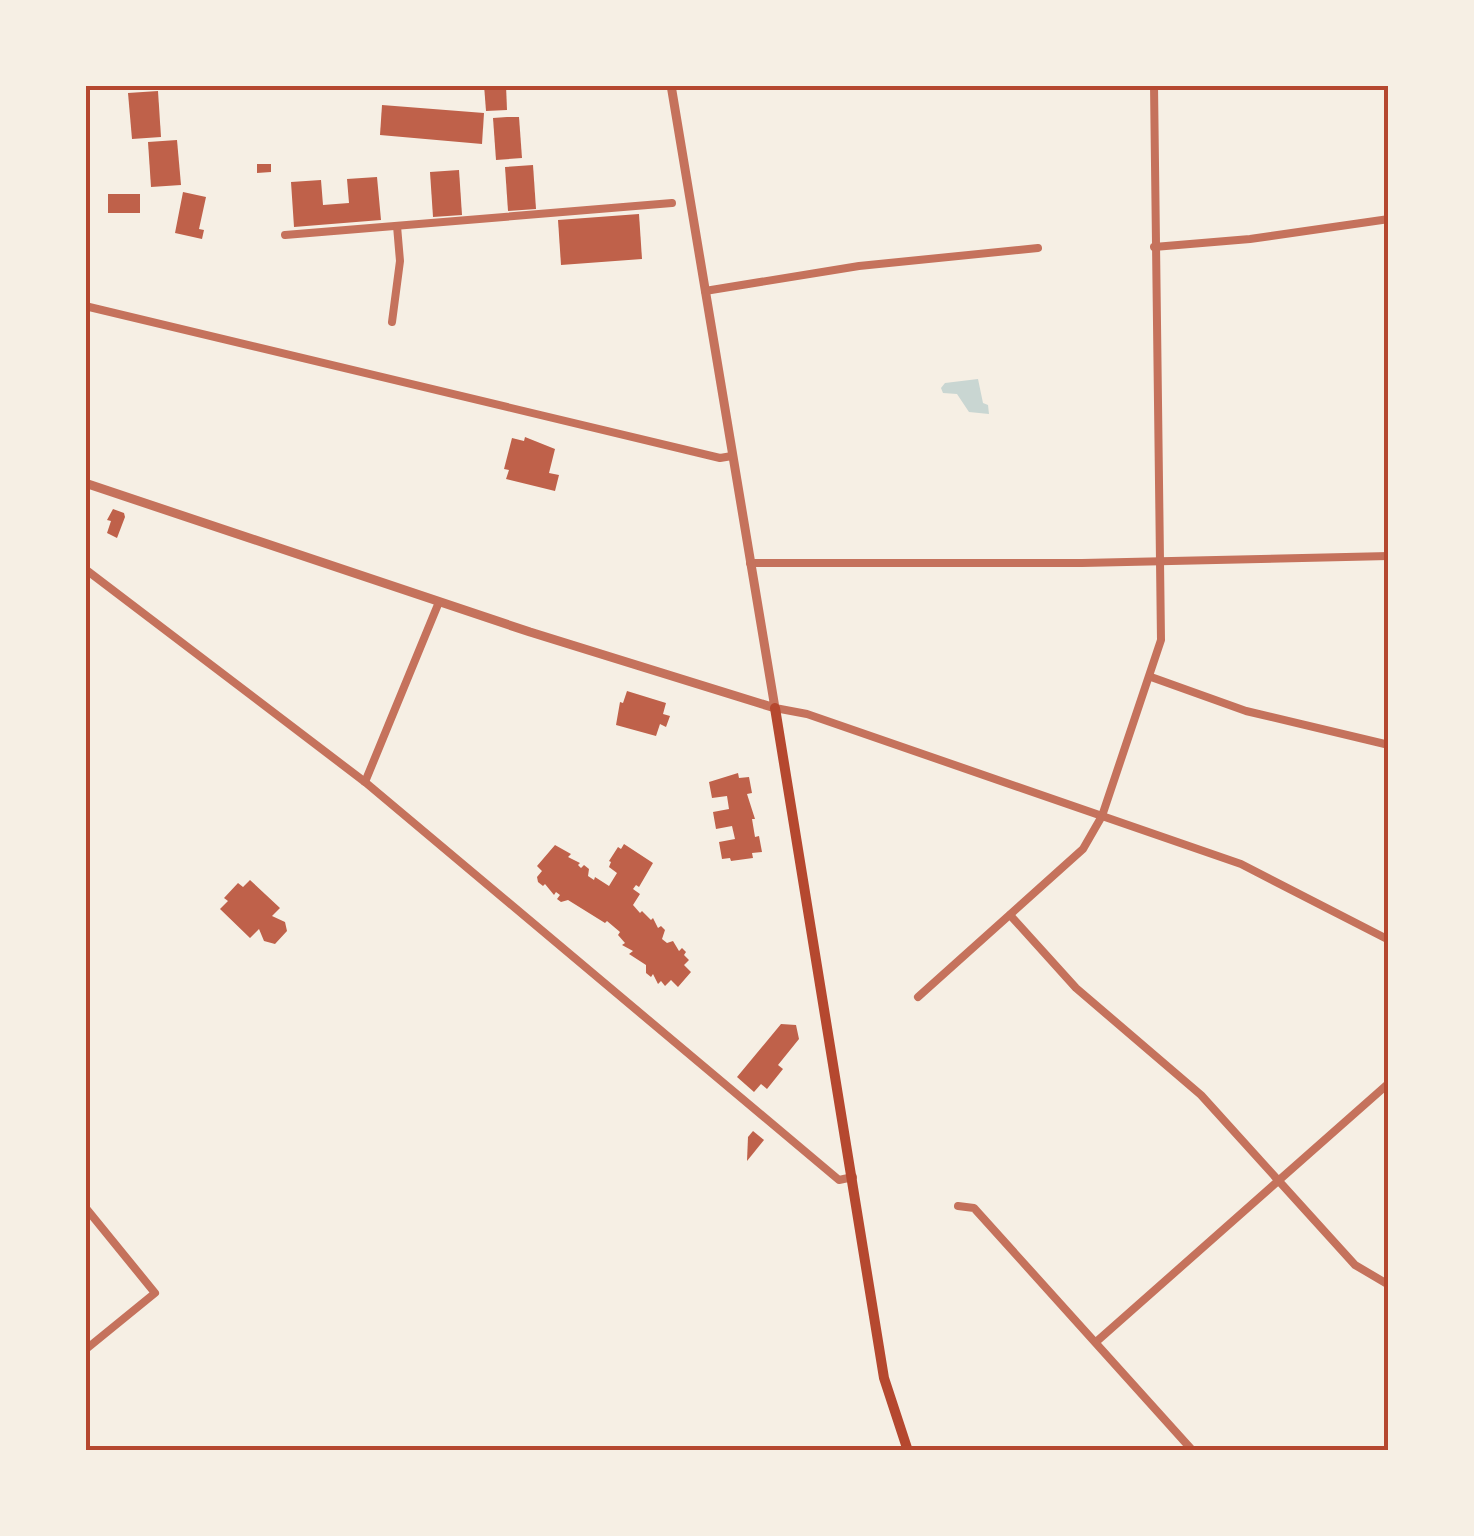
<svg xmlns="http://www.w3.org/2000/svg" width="1474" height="1536" viewBox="0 0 1474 1536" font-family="Overpass,sans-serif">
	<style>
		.water { fill: #c9d6d2 }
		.building { fill: #bf614a }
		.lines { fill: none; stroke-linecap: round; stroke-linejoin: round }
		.minor { stroke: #c5725c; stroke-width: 8 }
		.tertiary { stroke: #c5725c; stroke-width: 9 }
		.secondary { stroke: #b5482f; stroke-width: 10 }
		.neatline { fill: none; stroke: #b5482f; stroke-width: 4 }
	</style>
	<rect width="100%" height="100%" fill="#f6efe4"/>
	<polygon class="water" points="978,379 983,403 988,405 989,414 969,412 957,394 943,393 941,388 945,383"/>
	<g class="building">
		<polygon points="484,85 506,85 507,110 486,111"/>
		<polygon points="158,91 161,137 132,139 128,93"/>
		<polygon points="382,105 484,113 482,144 380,135"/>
		<polygon points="507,117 519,117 522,158 496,160 493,118"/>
		<polygon points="177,140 181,185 151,187 148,142"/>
		<polygon points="257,164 271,164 271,172 257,173"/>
		<polygon points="533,165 536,209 508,211 505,167"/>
		<polygon points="459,170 462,215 433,217 430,172"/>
		<polygon points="377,177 381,220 294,227 291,182 321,180 323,205 349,203 347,179"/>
		<polygon points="183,192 206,197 199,229 204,230 202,239 175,233"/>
		<rect x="108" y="194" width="32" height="19"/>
		<polygon points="639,214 642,259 561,265 558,220"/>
		<polygon points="525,437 555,449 549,473 559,475 555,491 506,479 509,470 504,469 512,438 524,441"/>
		<polygon points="113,509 124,513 125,517 117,538 107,533 111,521 107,520"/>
		<polygon points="627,691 666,703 663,714 670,716 666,727 660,724 656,736 616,725 620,702 623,703"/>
		<polygon points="738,773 739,778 749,777 752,793 747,794 755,819 752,819 755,837 759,836 762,852 752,853 753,858 731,861 730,858 722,859 719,842 735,839 732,826 716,829 713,812 729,809 727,796 712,798 709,782"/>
		<polygon points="624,844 653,863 639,887 636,885 633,889 640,894 633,905 640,913 642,911 651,920 653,918 658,928 661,926 665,930 662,939 667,943 673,941 679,951 682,948 686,952 684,955 689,960 684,965 691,972 678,987 671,980 665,986 661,981 658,984 653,974 651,977 646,973 646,965 629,954 633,951 622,945 625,943 618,935 620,932 607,921 605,923 568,900 561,902 557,899 560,895 556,892 554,895 545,884 543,886 538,882 537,877 542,871 537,866 555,845 571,854 568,857 580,863 578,865 581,868 584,865 589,869 588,876 594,880 595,877 609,886 617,873 609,867 611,862 609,861 618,847 621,849"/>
		<polygon points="250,880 280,908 272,916 285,922 287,931 275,944 264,941 259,929 250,938 220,909 228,901 224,898 238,883 243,887"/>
		<polygon points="781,1024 796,1025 799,1039 778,1065 783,1069 767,1089 761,1084 754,1092 737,1077"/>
		<polygon points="753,1131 764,1140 747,1161 748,1137"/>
	</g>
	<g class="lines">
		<g class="minor">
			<polyline points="285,235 672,203"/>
			<polyline points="1154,247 1250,239 1389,219"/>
			<polyline points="705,291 859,266 1038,248"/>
			<polyline points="85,306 720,458 732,456"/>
			<polyline points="392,322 400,261 397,226"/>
			<polyline points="750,563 1082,563 1389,556"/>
			<polyline points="85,569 365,782 839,1180 853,1177"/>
			<polyline points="1151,677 1246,711 1389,745"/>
			<polyline points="775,708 807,714 1241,864 1389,940"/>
			<polyline points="365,782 439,602"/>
			<polyline points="1010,915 1076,988 1201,1095 1355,1265 1389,1285"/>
			<polyline points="918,997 1083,849 1102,816 1161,640 1154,85"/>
			<polyline points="958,1206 974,1208 1193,1451"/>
			<polyline points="85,1207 155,1293 85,1350"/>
			<polyline points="1096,1342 1389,1083"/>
		</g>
		<polyline class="tertiary" points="85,483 530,632 775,708 671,85"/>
		<polyline class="secondary" points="775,708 884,1378 908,1451"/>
	</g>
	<rect width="1474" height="1536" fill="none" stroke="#f6efe4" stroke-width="175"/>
	<rect x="88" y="88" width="1298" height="1360" class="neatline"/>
</svg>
